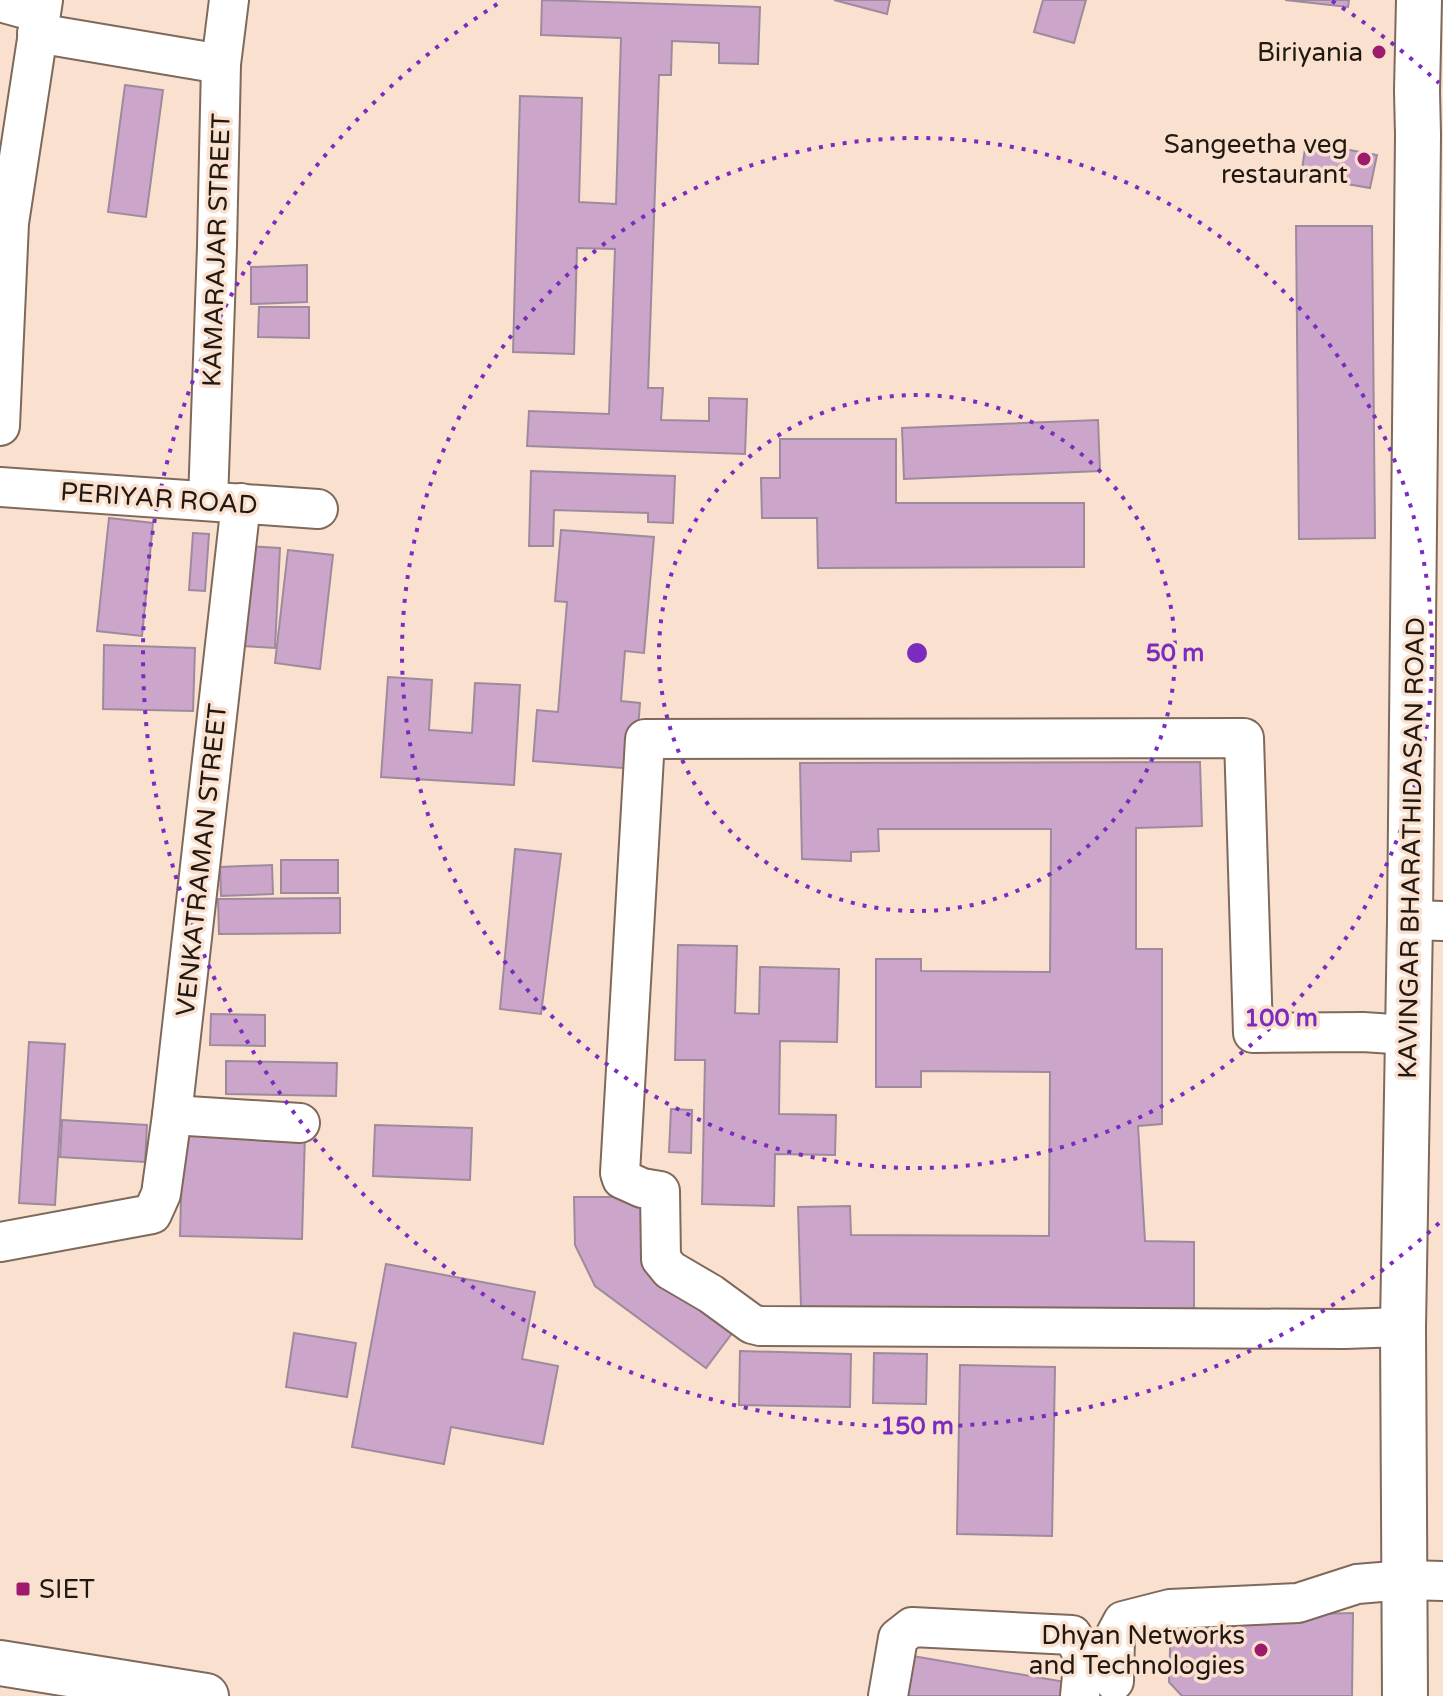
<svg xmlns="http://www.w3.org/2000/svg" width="1443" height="1696" viewBox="0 0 1443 1696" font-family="'Varela Round',sans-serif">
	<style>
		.building { fill: #cca5ca; stroke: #9e8a9d; stroke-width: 2 }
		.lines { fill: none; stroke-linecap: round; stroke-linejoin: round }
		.minor-casing { stroke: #7f695a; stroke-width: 42 }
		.major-casing { stroke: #7f695a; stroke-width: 48 }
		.minor { stroke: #fff; stroke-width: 38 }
		.major { stroke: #fff; stroke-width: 44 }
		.ring { fill: none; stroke: #7b2cbf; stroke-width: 4; stroke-dasharray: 4 8 }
		.poi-dot { fill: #9d1a6c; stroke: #fae1cf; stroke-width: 3 }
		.labels { text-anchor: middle; stroke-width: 7; stroke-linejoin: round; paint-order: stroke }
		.poi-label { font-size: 26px; fill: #211812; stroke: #fae1cf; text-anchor: end }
		.street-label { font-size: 26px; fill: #211812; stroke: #fae1cf }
		.centre { fill: #7b2cbf; stroke: #fae1cf; stroke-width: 4 }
		.ring-label { font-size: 24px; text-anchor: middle; font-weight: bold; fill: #7b2cbf; stroke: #fae1cf; stroke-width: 7; stroke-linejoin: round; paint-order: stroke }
	</style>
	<rect width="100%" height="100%" fill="#fae1cf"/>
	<g class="building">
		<polygon points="542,0 760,7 758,64 719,63 719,43 672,41 671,75 659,75 648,388 663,388 661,420 709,421 709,398 747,399 745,454 527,446 529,411 609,414 615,249 577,248 574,354 513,352 520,96 582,98 579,202 616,204 621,38 541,35"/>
		<polygon points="834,0 890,0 887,14"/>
		<polygon points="1043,0 1086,0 1074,43 1034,32"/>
		<polygon points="1285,0 1349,0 1348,7"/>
		<polygon points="125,85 163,90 146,217 108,212"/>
		<polygon points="1306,142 1377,155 1370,188 1301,176"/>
		<polygon points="1296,226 1372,226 1375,538 1299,539"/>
		<polygon points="307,265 307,302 251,304 251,267"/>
		<polygon points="259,307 309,307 309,338 258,337"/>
		<polygon points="1098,420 1100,471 904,479 902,428"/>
		<polygon points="780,439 896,439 896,503 1084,503 1084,567 818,568 817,518 762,518 761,478 780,478"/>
		<polygon points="531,471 675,476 673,523 648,522 648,513 554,510 553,546 529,546"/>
		<polygon points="109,518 153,523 142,636 97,631"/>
		<polygon points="561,530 654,537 644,653 625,651 621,701 640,703 635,769 533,761 537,710 558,712 567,602 555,601"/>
		<polygon points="193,533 209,534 205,591 189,590"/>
		<polygon points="247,546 280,548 275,648 242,646"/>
		<polygon points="288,550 333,555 320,669 275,663"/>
		<polygon points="104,645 195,648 193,711 103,709"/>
		<polygon points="388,677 432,680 429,730 472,733 475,683 520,685 514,785 381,777"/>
		<polygon points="1200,762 1202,826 1136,828 1136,949 1162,949 1162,1124 1138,1126 1145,1241 1194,1242 1194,1310 801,1307 798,1207 850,1206 851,1235 1049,1236 1050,1072 921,1071 921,1087 876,1087 876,959 921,959 921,971 1050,972 1051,829 878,829 879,851 851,852 851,861 802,859 800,763"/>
		<polygon points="515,849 561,854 541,1014 500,1009"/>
		<rect x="281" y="860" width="57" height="33"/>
		<polygon points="272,865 273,894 221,896 220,867"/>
		<polygon points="340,898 340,933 219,934 218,899"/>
		<polygon points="678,945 737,946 735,1013 759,1014 760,967 839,969 837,1042 780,1041 779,1114 836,1115 835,1155 775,1154 774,1206 702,1204 705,1060 675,1060"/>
		<polygon points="211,1014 265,1015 265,1046 210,1045"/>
		<polygon points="29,1042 65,1044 55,1205 19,1203"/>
		<polygon points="226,1061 337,1063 336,1096 226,1094"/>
		<polygon points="671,1109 692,1110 691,1153 669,1152"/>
		<polygon points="62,1120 147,1125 145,1162 60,1157"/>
		<polygon points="375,1125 472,1128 470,1180 373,1176"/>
		<polygon points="183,1129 305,1133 302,1239 180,1236"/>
		<polygon points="574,1197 646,1197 648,1274 733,1332 706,1368 595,1286 575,1245"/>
		<polygon points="386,1264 535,1292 522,1359 558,1366 543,1444 451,1427 444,1464 352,1447"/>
		<polygon points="294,1333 356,1343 347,1397 286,1387"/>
		<polygon points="740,1351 851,1354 850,1407 739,1405"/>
		<polygon points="874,1353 927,1354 926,1404 873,1403"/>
		<polygon points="960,1365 1055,1367 1052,1536 957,1534"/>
		<polygon points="1353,1613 1352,1696 1182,1696 1169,1682 1171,1618"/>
		<polygon points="901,1654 1077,1684 1075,1696 894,1696"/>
	</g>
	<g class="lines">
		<g class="minor-casing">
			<g id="minor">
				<polyline points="0,2 40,13"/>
				<polyline points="37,33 221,64"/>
				<polyline points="0,426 9,223 43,0"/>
				<polyline points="0,487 318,509"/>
				<polyline points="208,501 217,246 221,64 229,0"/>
				<polyline points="1410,920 1443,921"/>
				<polyline points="172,1115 300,1123"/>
				<polyline points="0,1242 152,1214 161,1194 172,1115 241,503"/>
				<polyline points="1403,1327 1344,1329 760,1326 752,1324 711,1294 670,1270 661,1259 660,1191 642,1188 622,1179 620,1173 645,739 1244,738 1253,1033 1363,1032 1408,1035"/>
				<polyline points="1114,1681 1115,1636 1123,1621 1170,1609 1298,1603 1357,1584 1405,1580 1443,1581"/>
				<polyline points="888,1696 898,1638 912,1627 1072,1635 1084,1656 1080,1696"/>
			</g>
		</g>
		<g class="major-casing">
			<g id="major">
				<polyline points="0,1663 206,1696"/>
				<polyline points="1405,1696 1403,1327 1410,920 1418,135 1417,91 1419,0"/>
			</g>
		</g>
		<use href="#minor" class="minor"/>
		<use href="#major" class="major"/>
	</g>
	<g class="ring">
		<circle cx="917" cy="653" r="258"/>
		<circle cx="917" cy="653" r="515"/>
		<path d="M1439 1223A773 773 0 1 1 502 1M1332 1A773 773 0 0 1 1439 83"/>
	</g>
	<g class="poi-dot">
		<circle cx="1379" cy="52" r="8"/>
		<circle cx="1364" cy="159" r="8"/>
		<rect x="15" y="1581" width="16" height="16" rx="4"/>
		<circle cx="1261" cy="1650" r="8"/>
	</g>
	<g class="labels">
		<g class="poi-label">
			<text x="1363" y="61">Biriyania</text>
			<text x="1348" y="153">Sangeetha veg<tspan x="1348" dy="30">restaurant</tspan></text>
			<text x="39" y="1598" text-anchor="start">SIET</text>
			<text x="1245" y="1644">Dhyan Networks<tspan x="1245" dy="30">and Technologies</tspan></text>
		</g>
		<g class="street-label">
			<text transform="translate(216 250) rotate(-88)" y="9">KAMARAJAR STREET</text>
			<text transform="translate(159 498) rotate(4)" y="9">PERIYAR ROAD</text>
			<text transform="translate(1411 848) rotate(-89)" y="9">KAVINGAR BHARATHIDASAN ROAD</text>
			<text transform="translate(201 860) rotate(-84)" y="9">VENKATRAMAN STREET</text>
		</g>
	</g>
	<circle cx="917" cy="653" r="12" class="centre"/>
	<g class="ring-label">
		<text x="1175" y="661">50 m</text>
		<text x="1281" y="1026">100 m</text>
		<text x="917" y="1434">150 m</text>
	</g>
</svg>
